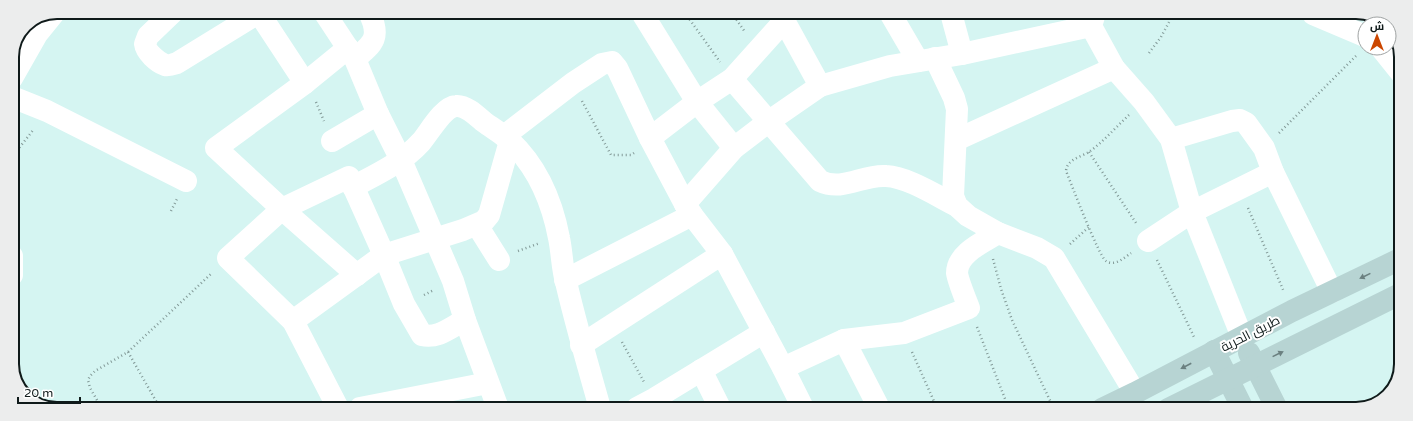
<svg xmlns="http://www.w3.org/2000/svg" width="1413" height="421" viewBox="0 0 1413 421" font-family="'Varela Round',Cairo,sans-serif">
	<style>
		.lines { fill: none; stroke-linecap: round; stroke-linejoin: round }
		.path { stroke: #839a98; stroke-width: 2.5; stroke-dasharray: 1 3; stroke-linecap: butt }
		.minor { stroke: #fff; stroke-width: 22 }
		.secondary { stroke: #b7d4d3; stroke-width: 22 }
		.oneway { fill: #6b8080 }
		.labels { text-anchor: middle; stroke-width: 4; stroke-linejoin: round; paint-order: stroke }
		.street-label { font-size: 13px; fill: #0f1a1a; stroke: #fff }
		.rim { fill: none; stroke: #0f1a1a; stroke-width: 2 }
	</style>
	<rect width="100%" height="100%" fill="#d5f5f2"/>
	<g class="lines">
		<g class="path">
			<polyline points="685,13 720,62"/>
			<polyline points="732,13 745,32"/>
			<polyline points="1149,53 1161,37 1174,13"/>
			<polyline points="582,101 611,155 631,155 634,153"/>
			<polyline points="316,102 324,121"/>
			<path d="M1129,115C1116,127 1103,142 1089,152C1081,157 1067,159 1066,171C1071,183 1099,257 1106,261C1115,267 1125,257 1131,253"/>
			<polyline points="1279,133 1356,56"/>
			<polyline points="1089,152 1136,223"/>
			<polyline points="12,157 34,129"/>
			<polyline points="1248,208 1284,292"/>
			<polyline points="171,211 177,199"/>
			<polyline points="1070,244 1089,227"/>
			<polyline points="518,251 540,243"/>
			<polyline points="993,259 1001,289 1012,320 1054,409"/>
			<polyline points="1157,260 1195,339"/>
			<polyline points="424,295 434,290"/>
			<polyline points="977,327 1009,409"/>
			<polyline points="622,342 644,382"/>
			<polyline points="128,352 160,408"/>
			<polyline points="912,352 937,408"/>
			<polyline points="101,407 90,388 88,380 90,376 95,371 128,352 212,273"/>
		</g>
		<g class="minor">
			<path d="M173,12L148,36L145,44C146,52 157,62 165,65C169,66 174,64 177,63L260,12"/>
			<polyline points="324,12 355,59 378,114 332,141"/>
			<polyline points="259,13 305,83"/>
			<polyline points="642,13 697,102 734,148"/>
			<polyline points="780,13 820,86"/>
			<polyline points="890,13 918,61"/>
			<polyline points="951,13 962,54"/>
			<polyline points="1095,13 1091,26 1114,68 1144,102 1171,139 1192,212 1242,337"/>
			<polyline points="1313,14 1365,36"/>
			<polyline points="348,48 305,83 216,148 282,209 357,275"/>
			<polyline points="1381,48 1401,73"/>
			<polyline points="935,58 954,98 957,109 953,196 957,206 968,216 998,233 1037,248 1054,258 1135,393"/>
			<path d="M355,59C374,43 381,37 369,12"/>
			<polyline points="12,78 37,34 54,13"/>
			<path d="M732,79L820,181C843,192 863,174 886,176C908,177 937,196 957,206"/>
			<polyline points="12,97 47,111 186,181"/>
			<polyline points="378,114 401,160 453,281 465,320 498,408"/>
			<polyline points="504,136 573,83 602,64 612,62 617,68 650,138 685,204 692,215 722,254 783,368 803,408"/>
			<polyline points="650,138 697,102 732,79 785,20"/>
			<polyline points="1171,139 1232,121 1240,120 1246,123 1264,148 1273,172 1332,292"/>
			<polyline points="956,140 1114,68"/>
			<path d="M353,187C377,174 402,163 421,142C429,133 443,107 456,106C466,105 477,116 484,122C492,128 501,133 509,140C536,165 552,201 559,238C562,252 562,268 566,282C576,325 588,366 600,408"/>
			<polyline points="685,204 734,148 768,122 820,86 890,66 962,54 1091,26"/>
			<polyline points="477,225 499,260"/>
			<polyline points="1148,241 1192,212 1273,172"/>
			<polyline points="12,256 12,275"/>
			<polyline points="565,280 692,215"/>
			<polyline points="293,321 384,255 463,230 484,221 489,215 510,141"/>
			<polyline points="581,345 722,254"/>
			<polyline points="783,368 844,340"/>
			<polyline points="701,370 720,408"/>
			<path d="M338,408L293,321L228,258L282,209L349,177L384,255L404,304L422,335C438,339 451,327 465,320"/>
			<polyline points="360,408 488,383"/>
			<polyline points="637,408 654,399 764,332"/>
			<path d="M879,408L844,340L904,333L969,308C966,300 958,281 957,273C957,253 984,242 998,233"/>
		</g>
		<g class="secondary">
			<polyline points="1214,351 1243,409"/>
			<polyline points="1249,353 1277,409"/>
			<polyline points="1102,409 1135,393 1292,311 1400,259"/>
			<polyline points="1168,409 1400,294"/>
		</g>
	</g>
	<defs><path id="oneway-solid" d="M-6-.8H1V-3.2L6.5 0L1 3.2V.8H-6Z"/></defs>
	<g class="oneway">
		<use href="#oneway-solid" transform="translate(1365 276) rotate(154)"/>
		<use href="#oneway-solid" transform="translate(1278 354) rotate(-26)"/>
		<use href="#oneway-solid" transform="translate(1186 366) rotate(152)"/>
	</g>
	<g class="labels">
		<g class="street-label">
			<text transform="translate(1250 333) rotate(-27)" y="5">طريق الحرية</text>
		</g>
	</g>
	<path d="M0 0H1413V421H0ZM57 19H1356A38 38 0 0 1 1394 57V364A38 38 0 0 1 1356 402H57A38 38 0 0 1 19 364V57A38 38 0 0 1 57 19Z" fill="#eceded" fill-rule="evenodd"/>
	<path class="rim" d="M57 19H1356A38 38 0 0 1 1394 57V364A38 38 0 0 1 1356 402H57A38 38 0 0 1 19 364V57A38 38 0 0 1 57 19Z"/>
	<g transform="translate(1377 36)"><circle r="19" fill="#ffffff" stroke="#9fa3a3"/>
	<path d="M0-3L7 15L0 10L-7 15Z" fill="#cc4700"/>
	<text y="-6" font-size="11" font-weight="bold" text-anchor="middle" fill="#0f1a1a">ش</text>
	</g>
	<path d="M18 397v6h62v-6" fill="none" stroke="#0f1a1a" stroke-width="2"/>
	<text x="24" y="397" font-size="12" fill="#0f1a1a" stroke="#ffffff" stroke-width="3" paint-order="stroke">20 m</text>
</svg>
